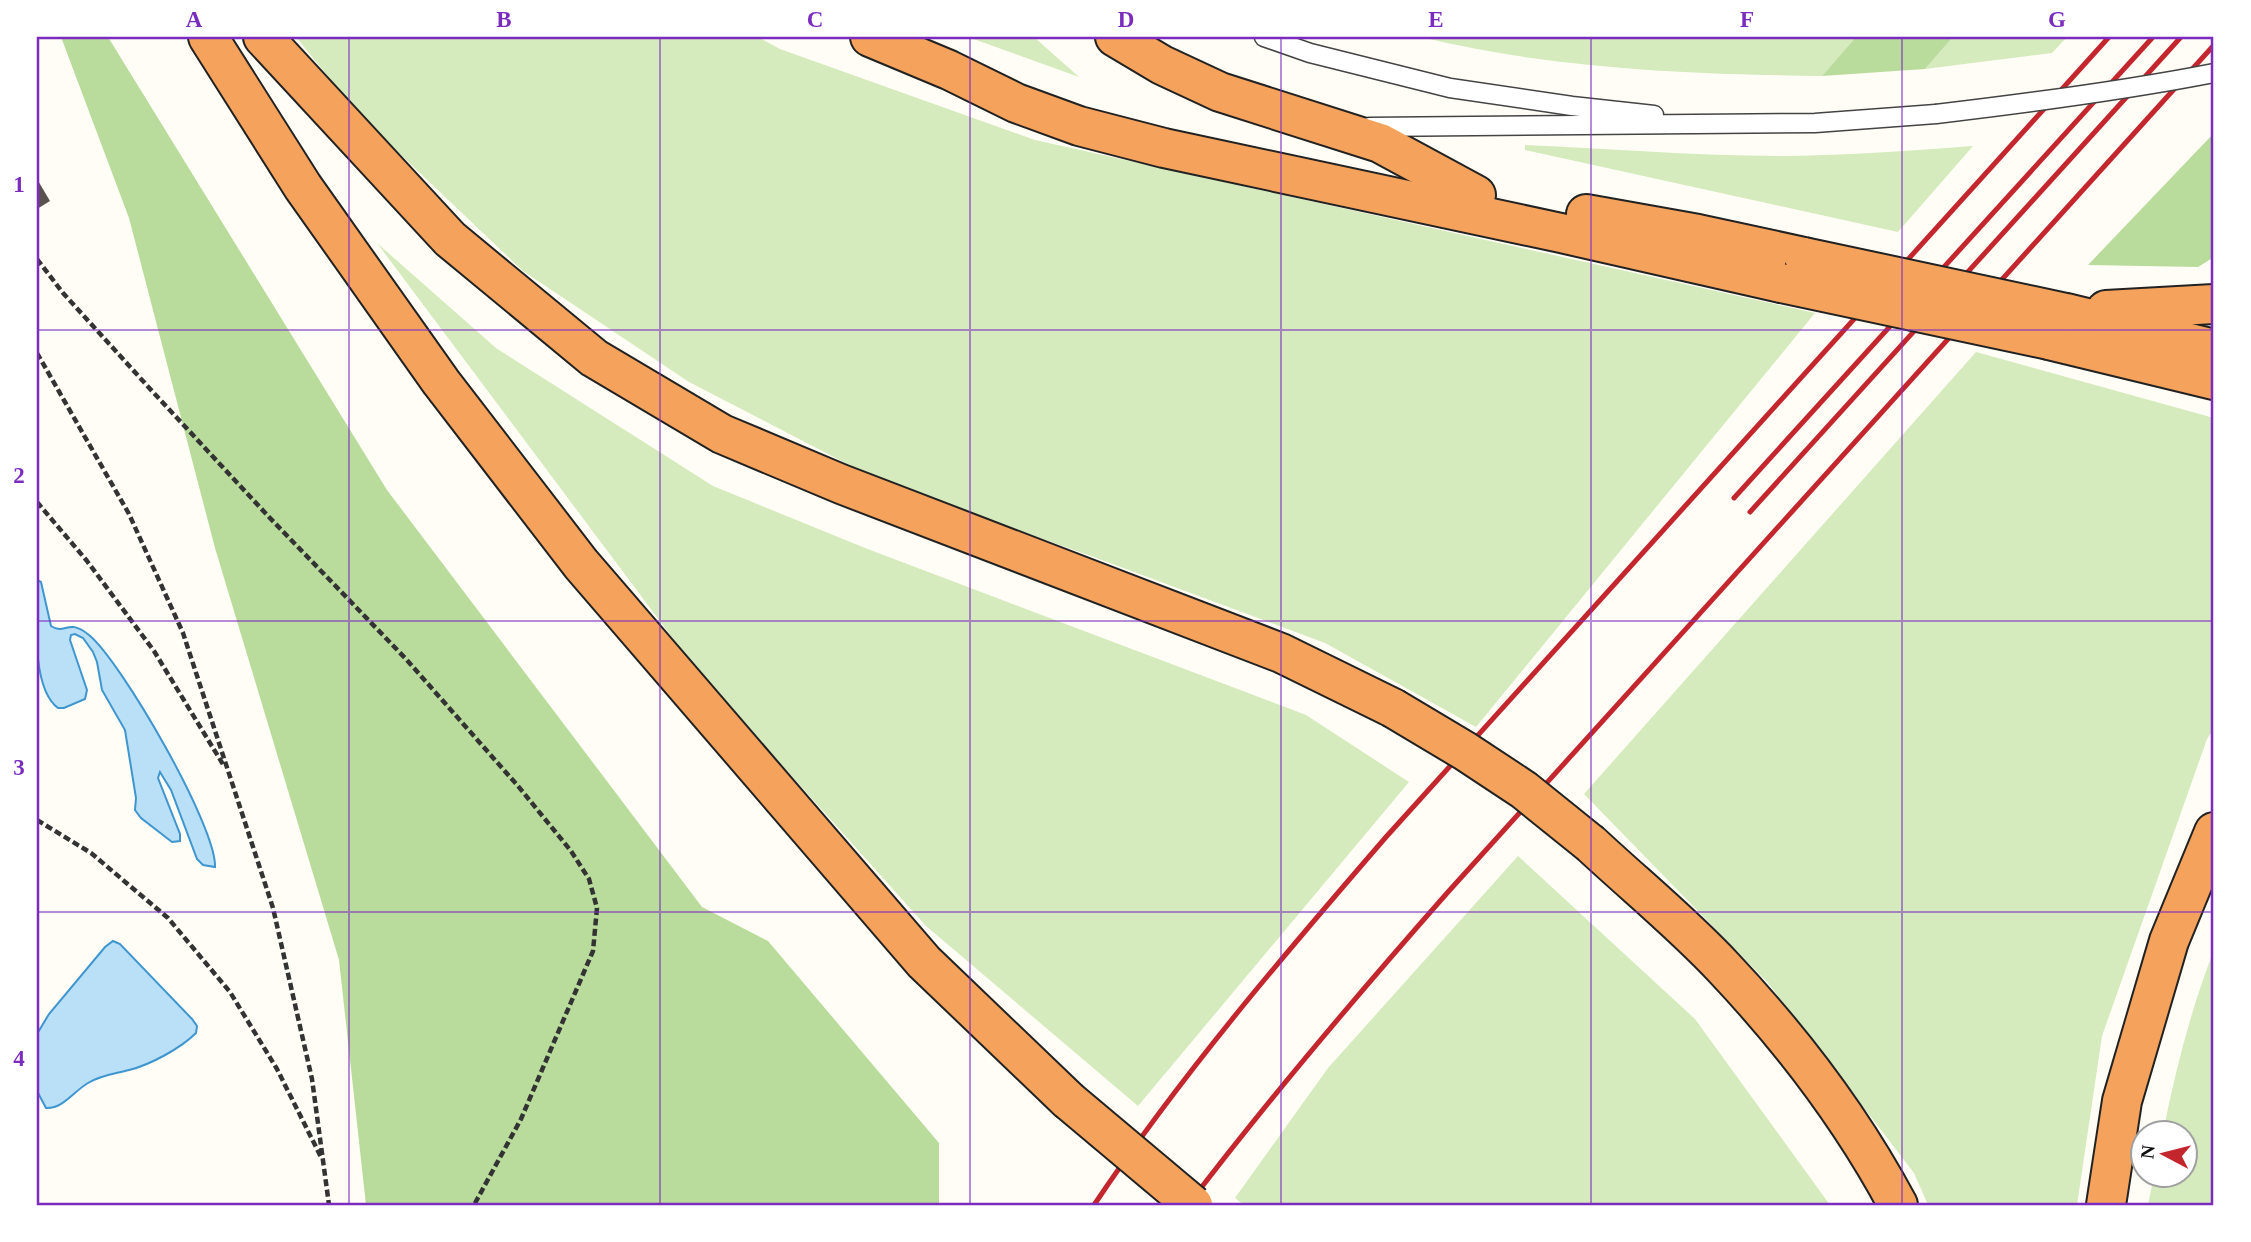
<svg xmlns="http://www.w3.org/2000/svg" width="2251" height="1242" viewBox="0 0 2251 1242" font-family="Georgia,serif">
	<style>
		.green { fill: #d5ebbd }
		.forest { fill: #b9dc9c }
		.water { fill: #b9e0f7; stroke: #3f96cf; stroke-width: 2 }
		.building { fill: #5a524d }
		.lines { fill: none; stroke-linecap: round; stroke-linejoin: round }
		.lane-casing { stroke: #444; stroke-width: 21 }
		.highway-casing { stroke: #222; stroke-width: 42 }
		.path { stroke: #333; stroke-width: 4.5; stroke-dasharray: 7 3.5; stroke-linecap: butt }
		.lane { stroke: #fff; stroke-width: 18 }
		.highway { stroke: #f5a25d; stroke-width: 38 }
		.rail { stroke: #c4262e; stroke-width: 5 }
		.lane-bridge-casing { stroke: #444; stroke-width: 21; stroke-linecap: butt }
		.highway-bridge-casing { stroke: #222; stroke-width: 42; stroke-linecap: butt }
		.lane-bridge { stroke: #fff; stroke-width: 18 }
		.highway-bridge { stroke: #f5a25d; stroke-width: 38 }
		.grid { fill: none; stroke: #7b2cbf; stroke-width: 2; stroke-opacity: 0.55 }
		.neatline { fill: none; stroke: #7b2cbf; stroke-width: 2.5 }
		.grid-label { font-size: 23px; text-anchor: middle; font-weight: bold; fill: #7b2cbf }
	</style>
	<rect width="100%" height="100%" fill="#fffdf5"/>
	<g class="green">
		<polygon points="296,37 758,37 780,49 1035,140 1815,313 1476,727 1325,643 1091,556 882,482 689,382 523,271 360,116"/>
		<polygon points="968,37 1034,37 1079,77"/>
		<path d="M1421,37H1856L1822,76C1688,74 1552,69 1421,37Z"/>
		<polygon points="1953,37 2067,37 2052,53 1925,69"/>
		<path d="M1525,145C1612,149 1699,156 1786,156C1849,155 1910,151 1973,146L1898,232L1525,150Z"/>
		<polygon points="377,243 496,348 713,486 865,548 1306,715 1409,782 1138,1106 926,926 695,668"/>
		<polygon points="1976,352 2214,418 2214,728 2207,739 2102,1036 2077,1205 1928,1205 1914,1173 1768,983 1584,794"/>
		<polygon points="1518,856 1695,1019 1830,1205 1244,1205 1235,1198 1328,1068"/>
		<path d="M2214,950V1205H2148L2154,1176H2184V1134L2163,1133C2175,1071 2191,1009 2214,950Z"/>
	</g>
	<g class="forest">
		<polygon points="61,37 108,37 387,490 702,907 768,941 939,1143 939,1205 366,1205 339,960 215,548 129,218"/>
		<polygon points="1856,37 1953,37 1925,69 1822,76"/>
		<polygon points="2214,133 2214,257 2198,267 2088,265"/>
	</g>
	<g class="water">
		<path d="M37,580L41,582L51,626C66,636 67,617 89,635C121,661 217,827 215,867L203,865L197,859L171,790L160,772L158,778L180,834V841L172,842L141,818L135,810L136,798L125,730L102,690L97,662L93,652L83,638L75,634L71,635L70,640L87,690L85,699L64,708H58C30,687 37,612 37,580Z"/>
		<path d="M113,941L120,944L192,1019L197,1026L196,1033C181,1048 150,1065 129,1070C114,1074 101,1075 88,1083C74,1091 63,1109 46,1108L37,1091V1034L49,1014L105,947Z"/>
	</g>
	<polygon class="building" points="37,179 50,201 37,209"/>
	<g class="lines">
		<g class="lane-casing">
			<g id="lane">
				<polyline points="1264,37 1310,53 1450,88 1572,106 1654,115"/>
				<polyline points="1369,127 1815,123 1936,114"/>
			</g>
		</g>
		<g class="highway-casing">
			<g id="highway">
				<polyline points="208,37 303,187 441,382 581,564 924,962 1068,1100"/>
				<polyline points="263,37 450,239 594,358 722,434 841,484 1281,653 1393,708"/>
				<polyline points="870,37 949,70 1016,103 1079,126 1164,148 1561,233 1781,283"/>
				<polyline points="1115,37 1162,65 1220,92 1380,143 1476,195"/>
				<polyline points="1586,214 1698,234 1804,257"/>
				<polyline points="2106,310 2214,304"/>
				<polyline points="2066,313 2214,349"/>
				<polyline points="2049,340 2214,380"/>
				<path d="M1591,844C1635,885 1684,925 1724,968C1791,1039 1852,1119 1898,1205"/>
				<polyline points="2106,1205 2122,1101 2169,941 2214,832"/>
			</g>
		</g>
		<g class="path">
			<polyline points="37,259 63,293 152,391 269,517 406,659 518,786 571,851 589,879 597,908 593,951 521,1119 474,1205"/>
			<polyline points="37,353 129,514 183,633 273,908 312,1079 329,1205"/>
			<polyline points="37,502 87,561 154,651 224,766"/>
			<polyline points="37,820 91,853 168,918 230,992 277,1069 322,1159"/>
		</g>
		<use href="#lane" class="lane"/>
		<use href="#highway" class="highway"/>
		<g class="rail">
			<polyline points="1734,498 2153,37"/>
			<polyline points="1750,512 2181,37"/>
			<path d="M1094,1205C1181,1075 1283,956 1386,837L2109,37"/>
			<path d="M1188,1205C1270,1097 1358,994 1448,892L2214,45"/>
		</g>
		<g class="lane-bridge-casing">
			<path id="lane-bridge" d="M1936,114C2029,103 2122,91 2214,73"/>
		</g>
		<g class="highway-bridge-casing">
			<g id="highway-bridge">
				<polyline points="1804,257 2066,313"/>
				<polyline points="1781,283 2049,340"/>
				<polyline points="1393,708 1465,751 1524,790 1591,844"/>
				<polyline points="1068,1100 1193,1205"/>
			</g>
		</g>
		<use href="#lane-bridge" class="lane-bridge"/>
		<use href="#highway-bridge" class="highway-bridge"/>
	</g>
	<path class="grid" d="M349,37V1205M660,37V1205M970,37V1205M1281,37V1205M1591,37V1205M1902,37V1205M37,330H2214M37,621H2214M37,912H2214"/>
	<rect width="2251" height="1242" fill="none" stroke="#ffffff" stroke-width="77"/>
	<g transform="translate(2164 1154) rotate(277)"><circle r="33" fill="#ffffff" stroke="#a0a0a0" stroke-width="2"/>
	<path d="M0-5L12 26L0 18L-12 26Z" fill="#c4262e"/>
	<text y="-10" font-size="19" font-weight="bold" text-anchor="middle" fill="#111111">N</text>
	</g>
	<rect x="38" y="38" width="2174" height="1166" class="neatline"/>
	<g class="grid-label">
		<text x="194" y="27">A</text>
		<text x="504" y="27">B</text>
		<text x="815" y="27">C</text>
		<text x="1126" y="27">D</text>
		<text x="1436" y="27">E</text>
		<text x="1747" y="27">F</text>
		<text x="2057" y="27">G</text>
		<text x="19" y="192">1</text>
		<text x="19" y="483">2</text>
		<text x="19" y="775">3</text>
		<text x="19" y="1066">4</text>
	</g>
</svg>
